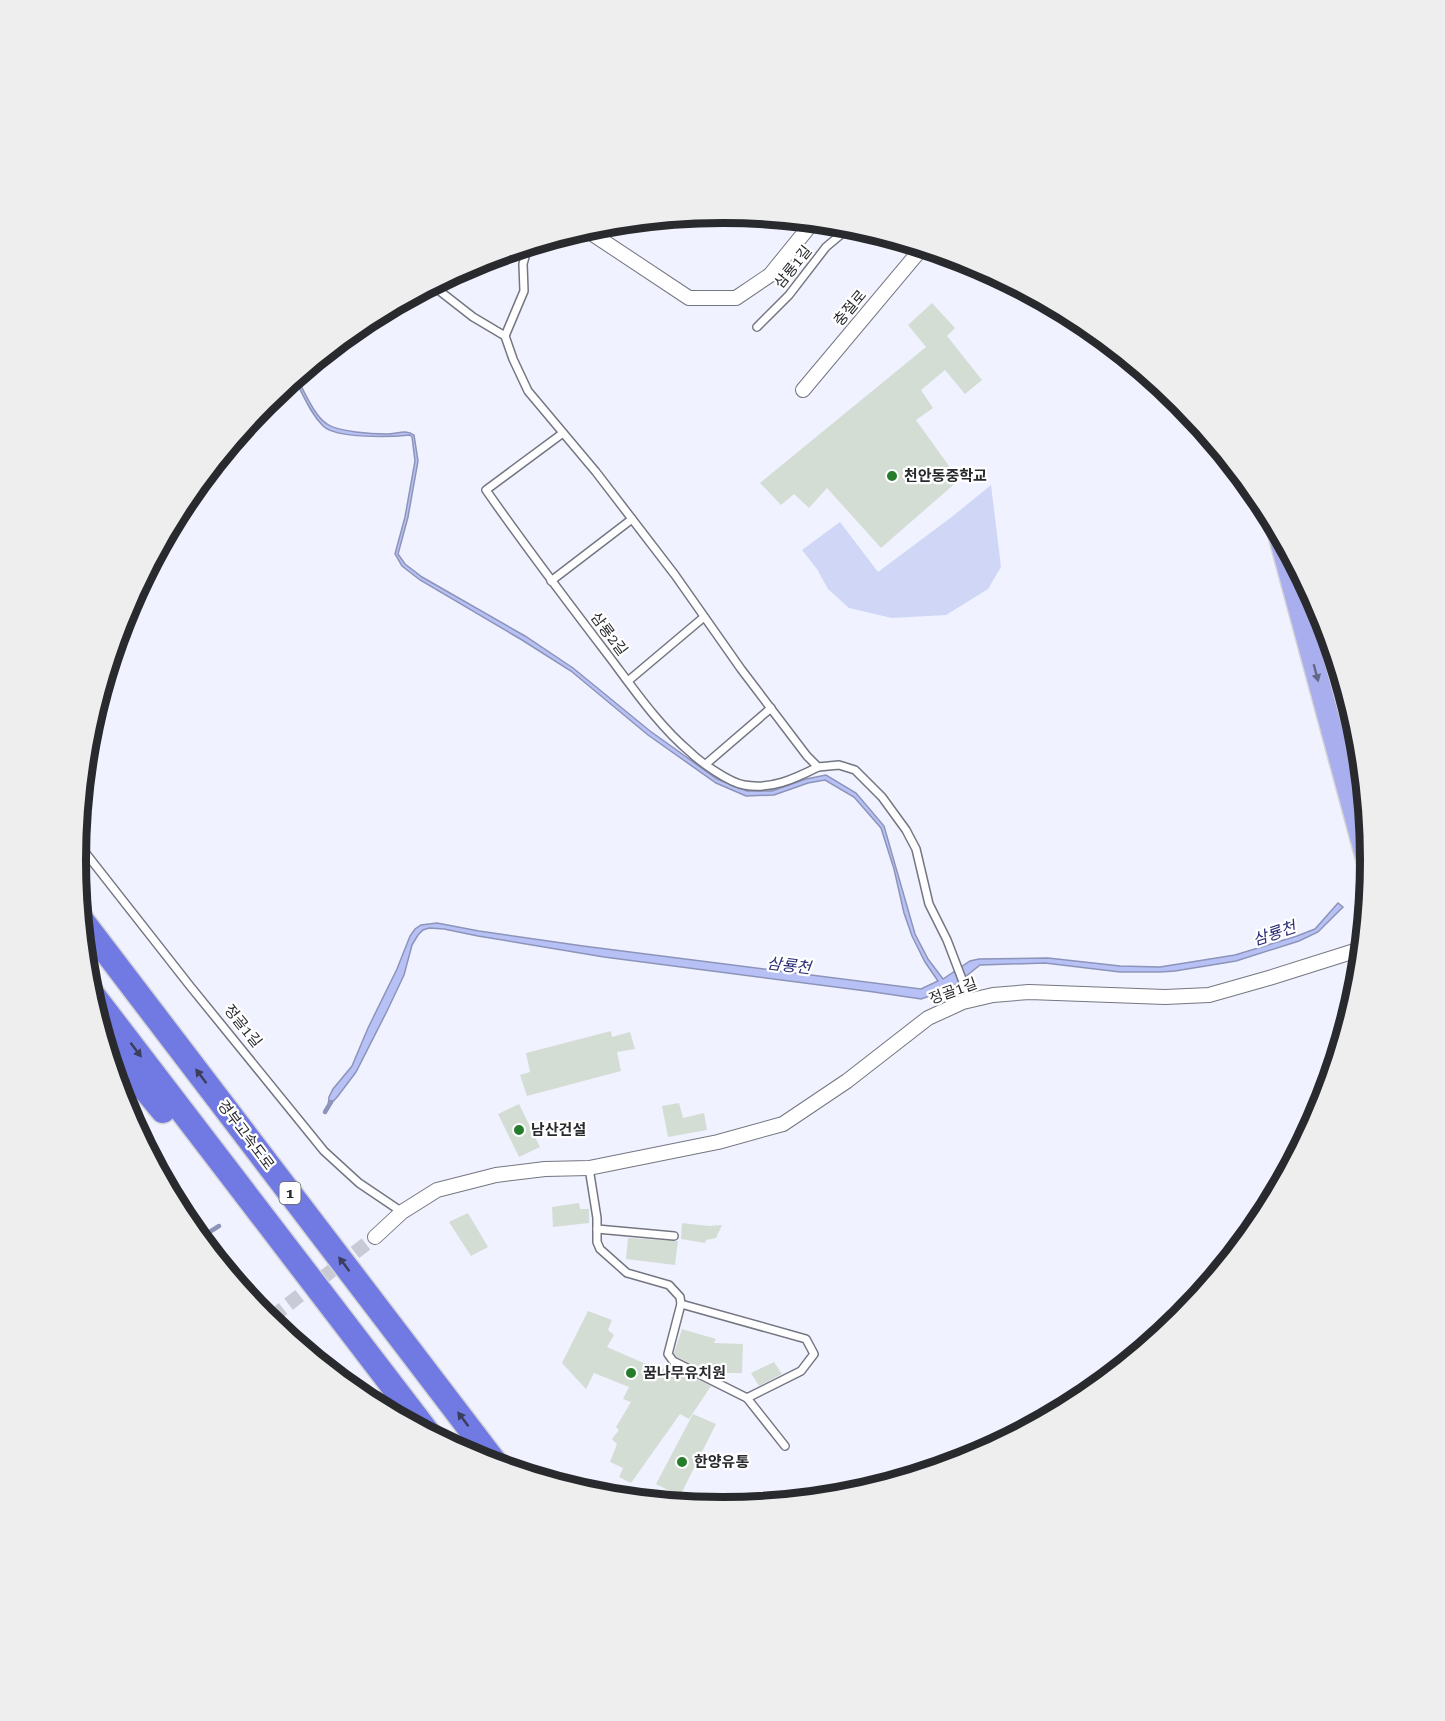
<svg xmlns="http://www.w3.org/2000/svg" width="1445" height="1721" viewBox="0 0 1445 1721" font-family="'Roboto Serif','Noto Sans KR',serif">
	<style>
		.green { fill: #d0d6f6 }
		.water { fill: #b8c1f5; stroke: #8d94b9; stroke-width: 1.5 }
		.lines { fill: none; stroke-linecap: round; stroke-linejoin: round }
		.stream { stroke: #8d94b9; stroke-width: 4.5 }
		.building { fill: #d4ddd4 }
		.street-tunnel { stroke: #c8cad5; stroke-width: 14; stroke-dasharray: 14 7; stroke-linecap: butt }
		.lane-casing { stroke: #747681; stroke-width: 10 }
		.street-casing { stroke: #747681; stroke-width: 16 }
		.primary-casing { stroke: #d4d4d5; stroke-width: 24 }
		.highway-casing { stroke: #d4d4d5; stroke-width: 27 }
		.lane { stroke: #fff; stroke-width: 7 }
		.street { stroke: #fff; stroke-width: 14 }
		.primary { stroke: #a9afee; stroke-width: 21 }
		.highway { stroke: #707ae2; stroke-width: 24 }
		.oneway { fill: #636684 }
		.oneway2 { fill: #3b3e5b }
		.poi-dot { fill: #257d2c; stroke: #fff; stroke-width: 2 }
		.labels { text-anchor: middle; stroke-width: 4.5; stroke-linejoin: round; paint-order: stroke }
		.shield { fill: #fff; stroke: #696a6d; stroke-width: 1.5 }
		.shield-label { font-size: 14px; font-weight: bold; fill: #292a2e }
		.street-label { font-size: 15px; fill: #292a2e; stroke: #fff }
		.poi-label { font-size: 15px; font-weight: bold; fill: #292a2e; stroke: #fff; text-anchor: start }
		.water-label { font-size: 16px; font-style: italic; fill: #2b2c76; stroke: #fff }
		.rim { fill: none; stroke: #292a2e; stroke-width: 8 }
	</style>
	<rect width="100%" height="100%" fill="#f0f2ff"/>
	<polygon class="green" points="991,485 1001,567 988,589 946,615 892,618 849,608 828,589 817,569 802,550 840,522 878,572 953,516"/>
	<path class="water" d="M296,377C304,390 314,416 327,424C338,432 373,434 387,434C397,434 406,429 414,435L418,461L408,517L398,554L405,564L422,577L525,636L573,668L650,731L717,779L747,791H772L806,779L826,775L856,793L884,826L915,934L928,959L943,979L970,961L979,959L1048,958L1120,966L1160,967L1235,955L1297,936L1315,929L1338,903L1343,907L1318,932L1299,941L1236,961L1175,971L1160,972H1120L1045,963L980,965L950,989L921,999L874,992L604,957L478,936L444,929L429,928L423,930L418,935L412,945L404,975L387,1011L356,1072L338,1096L328,1107L329,1097L333,1089L352,1066L368,1028L397,969L410,936L415,929L421,925L437,923L479,931L583,946L921,989L938,981L925,962L912,936L904,913L894,869L881,828L854,797L825,780L808,783L774,795L746,796L716,783L648,735L571,671L522,640L420,580L402,566L395,554L405,517L415,461L412,437L410,435C391,437 337,439 323,426C310,413 303,394 294,378Z"/>
	<g class="lines">
		<g class="stream">
			<polyline points="325,1112 331,1102"/>
			<polyline points="211,1231 219,1226"/>
		</g>
	</g>
	<g class="building">
		<polygon points="932,303 955,328 947,336 982,380 965,394 945,370 921,390 933,408 916,420 959,480 881,548 827,488 809,508 794,494 781,505 760,483 926,347 908,325"/>
		<polygon points="611,1031 612,1037 630,1032 635,1049 617,1052 621,1071 527,1096 520,1075 530,1072 526,1053"/>
		<polygon points="679,1103 683,1118 704,1113 707,1130 668,1137 662,1106"/>
		<polygon points="519,1104 540,1147 519,1157 498,1114"/>
		<polygon points="579,1203 580,1209 589,1209 589,1223 553,1227 552,1207"/>
		<polygon points="468,1213 488,1247 471,1256 449,1222"/>
		<polygon points="682,1223 709,1226 722,1225 716,1238 706,1240 705,1243 681,1239"/>
		<polygon points="628,1238 678,1241 675,1265 626,1259"/>
		<polygon points="588,1311 612,1320 608,1330 614,1335 607,1347 662,1371 665,1366 669,1368 670,1366 711,1386 689,1419 680,1414 631,1483 619,1477 623,1468 610,1462 617,1444 612,1439 619,1430 616,1427 631,1402 623,1399 629,1387 594,1373 586,1389 562,1363"/>
		<polygon points="682,1329 716,1339 714,1343 743,1344 742,1373 720,1373 717,1377 677,1357 674,1353"/>
		<polygon points="774,1362 782,1374 759,1386 751,1373"/>
		<polygon points="693,1414 716,1424 680,1496 656,1484"/>
	</g>
	<g class="lines">
		<polyline class="street-tunnel" points="272,1317 375,1237"/>
		<g class="lane-casing">
			<g id="lane">
				<polyline points="528,246 523,264 524,291 505,336 513,359 528,391 596,472 675,575 741,669 807,756 818,767 839,765 855,770 882,797 906,830 916,849 929,904 947,940 970,1000"/>
				<polyline points="432,285 473,317 505,336"/>
				<polyline points="757,327 789,295 826,247 851,226"/>
				<path d="M563,433L486,490C525,546 566,600 608,655C633,688 658,725 690,752C700,762 730,783 744,785C771,790 794,779 818,767"/>
				<polyline points="551,581 632,519"/>
				<polyline points="628,681 704,617"/>
				<polyline points="706,764 771,708"/>
				<polyline points="77,842 190,986 324,1151 359,1183 402,1212"/>
				<polyline points="589,1168 597,1218 597,1242 600,1249 627,1273 669,1285 680,1297 681,1304 668,1354 673,1361 747,1398 785,1446"/>
				<polyline points="597,1229 674,1236"/>
				<polyline points="681,1304 806,1339 814,1354 801,1371 747,1398"/>
			</g>
		</g>
		<g class="street-casing">
			<g id="street">
				<polyline points="585,229 689,298 736,298 770,275 813,222"/>
				<polyline points="803,390 922,248"/>
				<polyline points="375,1237 402,1212 437,1190 496,1175 545,1169 589,1168 718,1142 783,1124 847,1081 928,1018 963,1002 993,995 1029,992 1165,997 1209,995 1269,978 1361,949"/>
				<polyline points="265,1318 272,1317"/>
			</g>
		</g>
		<g class="primary-casing">
			<g id="primary">
				<polyline points="1279,535 1369,868"/>
				<polyline points="1341,681 1359,744"/>
			</g>
		</g>
		<g class="highway-casing">
			<g id="highway">
				<polyline points="81,919 498,1466"/>
				<polyline points="87,987 430,1435"/>
				<polyline points="103,1039 163,1111"/>
			</g>
		</g>
		<use href="#lane" class="lane"/>
		<use href="#street" class="street"/>
		<use href="#primary" class="primary"/>
		<use href="#highway" class="highway"/>
	</g>
	<defs><path id="oneway-solid" d="M-6-.8H1V-3.2L6.5 0L1 3.2V.8H-6Z" transform="scale(1.5)"/></defs>
	<use class="oneway" href="#oneway-solid" transform="translate(1316 673) rotate(75)"/>
	<g class="oneway2">
		<use href="#oneway-solid" transform="translate(136 1050) rotate(53)"/>
		<use href="#oneway-solid" transform="translate(201 1076) rotate(-127)"/>
		<use href="#oneway-solid" transform="translate(344 1264) rotate(-127)"/>
		<use href="#oneway-solid" transform="translate(463 1419) rotate(-127)"/>
	</g>
	<g class="poi-dot">
		<circle cx="892" cy="476" r="6"/>
		<circle cx="519" cy="1130" r="6"/>
		<circle cx="631" cy="1373" r="6"/>
		<circle cx="682" cy="1462" r="6"/>
	</g>
	<g class="labels">
		<rect class="shield" x="279.5" y="1182" width="21" height="22" rx="4.5"/>
		<g class="shield-label">
			<text x="290" y="1198">1</text>
		</g>
		<g class="street-label">
			<text transform="translate(793 267) rotate(-51)" y="5">삼룡1길</text>
			<text transform="translate(850 308) rotate(-50)" y="5">충절로</text>
			<text transform="translate(609 634) rotate(53)" y="5">삼룡2길</text>
			<text transform="translate(953 991) rotate(-20)" y="5">정골1길</text>
			<text transform="translate(243 1026) rotate(51)" y="5">정골1길</text>
			<text transform="translate(246 1135) rotate(53)" y="5">경부고속도로</text>
		</g>
		<g class="poi-label">
			<text x="904" y="481">천안동중학교</text>
			<text x="531" y="1135">남산건설</text>
			<text x="643" y="1378">꿈나무유치원</text>
			<text x="694" y="1467">한양유통</text>
		</g>
		<g class="water-label">
			<text transform="translate(1274 933) rotate(-19)" y="6">삼룡천</text>
			<text transform="translate(789 965) rotate(7)" y="6">삼룡천</text>
		</g>
	</g>
	<path d="M0 0H1445V1721H0ZM86 860a637 637 0 1 1 1274 0a637 637 0 1 1-1274 0Z" fill="#eee" fill-rule="evenodd"/>
	<path class="rim" d="M86 860a637 637 0 1 1 1274 0a637 637 0 1 1-1274 0Z"/>
</svg>
